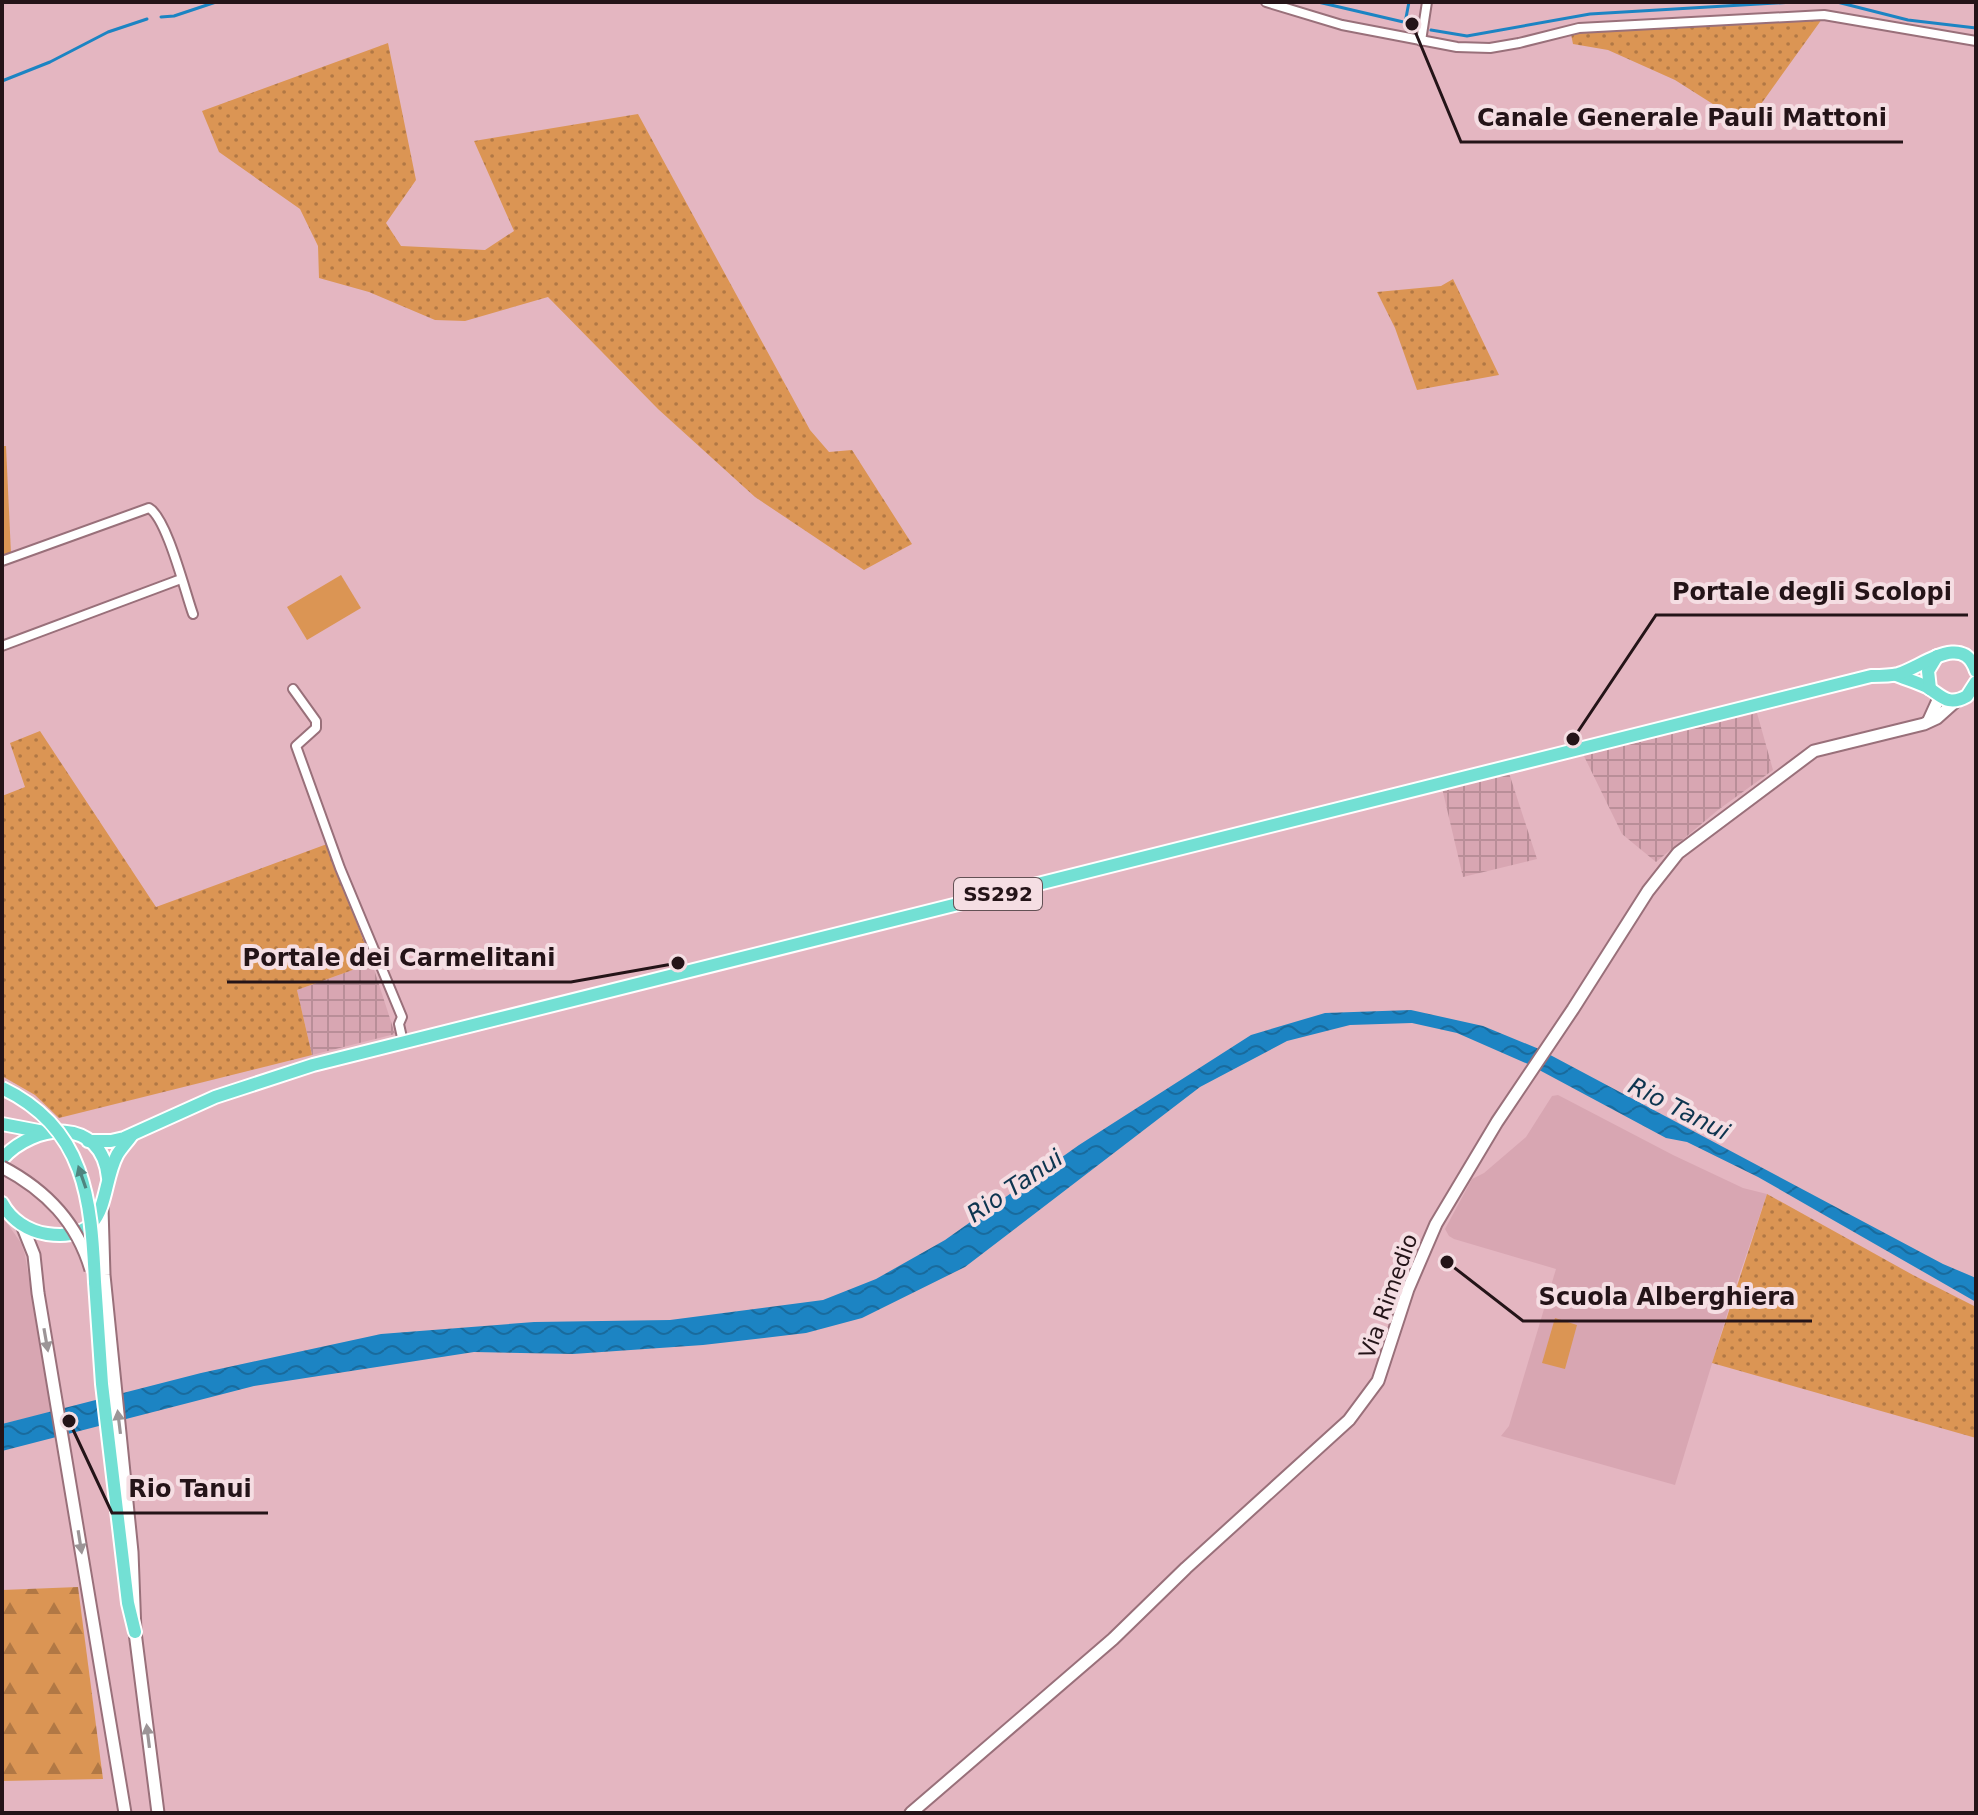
<svg xmlns="http://www.w3.org/2000/svg" width="1978" height="1815" viewBox="0 0 1978 1815" font-family="'DejaVu Sans',sans-serif">
	<style>
		.built { fill: #d8a6b2 }
		.industrial { fill: url(#industrial-grid) }
		.grass { fill: url(#grass-dots) }
		.forest { fill: url(#forest-firs) }
		.green { fill: #db9554 }
		.water { fill: url(#water-waves) }
		.lines { fill: none; stroke-linecap: round; stroke-linejoin: round }
		.stream { stroke: #1c84c3; stroke-width: 3 }
		.street-casing { stroke: #99707a; stroke-width: 12 }
		.secondary-casing { stroke: #99707a; stroke-width: 15 }
		.primary-casing { stroke: #fff; stroke-width: 16 }
		.street { stroke: #fff; stroke-width: 8 }
		.secondary { stroke: #fff; stroke-width: 11 }
		.primary { stroke: #73e0d4; stroke-width: 12 }
		.secondary-bridge-casing { stroke: #99707a; stroke-width: 15; stroke-linecap: butt }
		.primary-bridge-casing { stroke: #fff; stroke-width: 16; stroke-linecap: butt }
		.secondary-bridge { stroke: #fff; stroke-width: 11 }
		.primary-bridge { stroke: #73e0d4; stroke-width: 12 }
		.oneway { fill: #4f847f }
		.oneway2 { fill: #9c9597 }
		.labels { text-anchor: middle; stroke-width: 8; stroke-linejoin: round; paint-order: stroke }
		.shield { fill: #f5dee3; stroke: #635155; stroke-width: 2 }
		.shield-label { font-size: 20px; font-weight: bold; fill: #241418 }
		.street-label { font-size: 22px; fill: #241418; stroke: #f5dee3 }
		.water-label { font-size: 24px; font-style: italic; fill: #0d354f; stroke: #f5dee3 }
		.leader { fill: none; stroke: #241418; stroke-width: 3 }
		.callout-dot { fill: #241418; stroke: #f5dee3; stroke-width: 3 }
		.callout-label { font-size: 24px; text-anchor: middle; font-weight: bold; fill: #241418; stroke: #f5dee3; stroke-width: 8; stroke-linejoin: round; paint-order: stroke }
	</style>
	<defs>
		<pattern id="industrial-grid" width="8" height="8" patternUnits="userSpaceOnUse" patternTransform="scale(2)"><rect width="8" height="8" fill="#d8a6b2"/><path d="M0 4h8M4 0v8" fill="none" stroke="#b98e98"/></pattern>
		<pattern id="grass-dots" width="8" height="8" patternUnits="userSpaceOnUse" patternTransform="scale(2)"><rect width="8" height="8" fill="#db9554"/><path d="M2 2h.1M6 6h.1" fill="none" stroke="#b17845" stroke-width="1.8" stroke-linecap="round"/></pattern>
		<pattern id="forest-firs" width="22" height="20" patternUnits="userSpaceOnUse" patternTransform="scale(2)"><rect width="22" height="20" fill="#db9554"/><path d="M5 1l3.5 6h-7zM16 11l3.5 6h-7z" fill="#b17845"/></pattern>
		<pattern id="water-waves" width="16" height="10" patternUnits="userSpaceOnUse" patternTransform="scale(2)"><rect width="16" height="10" fill="#1c84c3"/><path d="M0 5q4-4 8 0t8 0" fill="none" stroke="#196b9d"/></pattern>
	</defs>
	<rect width="100%" height="100%" fill="#e4b6c1"/>
	<g class="built">
		<polygon points="1558,1095 1673,1155 1743,1188 1767,1194 1735,1288 1675,1485 1501,1436 1509,1426 1556,1269 1454,1239 1449,1236 1445,1229 1472,1179 1484,1173 1526,1137 1552,1096"/>
		<polygon points="2,1216 21,1243 25,1255 51,1412 2,1424"/>
	</g>
	<g class="industrial">
		<polygon points="1757,713 1773,770 1718,810 1656,862 1622,834 1582,752 1636,743"/>
		<polygon points="1509,773 1537,859 1463,877 1442,788"/>
		<polygon points="372,963 395,1034 312,1055 297,990"/>
	</g>
	<g class="grass">
		<polygon points="1822,19 1746,125 1675,80 1608,50 1573,44 1571,34 1632,26"/>
		<polygon points="388,43 416,180 386,223 401,246 485,250 514,231 474,141 638,114 810,430 829,452 852,450 912,544 864,570 755,497 658,409 548,297 465,321 435,320 369,292 319,278 318,246 300,209 219,152 202,111"/>
		<polygon points="1453,279 1499,375 1417,390 1395,328 1377,292 1441,286"/>
		<polygon points="40,731 156,907 327,844 372,963 297,990 312,1055 59,1118 35,1095 2,1076 2,796 25,787 10,743"/>
		<polygon points="1767,1194 1913,1275 1976,1307 1976,1438 1712,1363"/>
	</g>
	<polygon class="forest" points="78,1587 103,1779 2,1781 2,1590"/>
	<g class="green">
		<polygon points="2,446 6,446 11,554 2,557"/>
		<polygon points="341,575 361,608 307,640 287,607"/>
		<polygon points="1555,1318 1577,1325 1565,1369 1542,1363"/>
	</g>
	<polygon class="water" points="1411,1010 1483,1026 1539,1049 1943,1264 1976,1278 1976,1302 1758,1177 1687,1142 1666,1138 1528,1064 1457,1033 1412,1023 1350,1025 1287,1041 1200,1087 965,1267 862,1318 806,1333 703,1345 573,1354 474,1352 254,1386 2,1451 2,1424 201,1373 381,1334 534,1322 670,1320 823,1300 876,1279 945,1240 1079,1145 1251,1035 1325,1013"/>
	<g class="lines">
		<g class="stream">
			<polyline points="1318,2 1412,24"/>
			<polyline points="1837,2 1908,20 1976,28"/>
			<polyline points="161,17 174,16 216,2"/>
			<polyline points="1405,23 1409,2"/>
			<polyline points="1431,30 1467,36 1590,14 1793,2"/>
			<polyline points="2,81 50,62 108,32 147,19"/>
		</g>
		<g class="street-casing">
			<g id="street">
				<polyline points="1266,2 1342,25 1457,47 1490,48 1519,43 1579,28 1824,15 1976,41"/>
				<polyline points="1421,41 1427,2"/>
				<path d="M2,561L149,508C167,518 185,592 193,614"/>
				<polyline points="2,646 181,579"/>
				<polyline points="293,689 316,721 316,728 296,746 340,868 402,1017 399,1024 403,1042"/>
			</g>
		</g>
		<g class="secondary-casing">
			<g id="secondary">
				<polyline points="1929,720 1939,698"/>
				<polyline points="102,1208 104,1275 132,1552 135,1632 158,1813"/>
				<polyline points="22,1225 34,1255 38,1293 125,1813"/>
				<polyline points="911,1813 1113,1639 1186,1568 1349,1420 1378,1381 1408,1289 1436,1224 1497,1122 1573,1009 1648,891 1678,853 1814,751 1924,724 1937,718 1956,701"/>
			</g>
		</g>
		<g class="primary-casing">
			<g id="primary">
				<path d="M1896,675C1906,679 1917,682 1927,687C1942,696 1948,707 1967,696L1976,682"/>
				<polyline points="1930,689 1928,671 1937,656"/>
				<polyline points="2,1124 44,1132"/>
				<path d="M88,1141H111L124,1138L215,1097L313,1065L1871,676C1880,676 1890,676 1898,674C1922,667 1963,631 1976,671"/>
				<path d="M2,1159C34,1123 102,1116 108,1178"/>
				<path d="M2,1203C11,1220 28,1231 47,1234C112,1243 99,1189 117,1155C121,1148 128,1141 132,1135"/>
				<polyline points="95,1282 102,1384 128,1603 135,1632"/>
			</g>
		</g>
		<use href="#street" class="street"/>
		<use href="#secondary" class="secondary"/>
		<use href="#primary" class="primary"/>
		<g class="secondary-bridge-casing">
			<path id="secondary-bridge" d="M2,1167C46,1190 77,1222 91,1270"/>
		</g>
		<g class="primary-bridge-casing">
			<path id="primary-bridge" d="M2,1088C86,1128 91,1200 95,1282"/>
		</g>
		<use href="#secondary-bridge" class="secondary-bridge"/>
		<use href="#primary-bridge" class="primary-bridge"/>
	</g>
	<defs><path id="oneway-solid" d="M-6-.8H1V-3.2L6.5 0L1 3.2V.8H-6Z" transform="scale(2)"/></defs>
	<use class="oneway" href="#oneway-solid" transform="translate(82 1177) rotate(-109)"/>
	<g class="oneway2">
		<use href="#oneway-solid" transform="translate(46 1340) rotate(80)"/>
		<use href="#oneway-solid" transform="translate(119 1422) rotate(-97)"/>
		<use href="#oneway-solid" transform="translate(80 1542) rotate(81)"/>
		<use href="#oneway-solid" transform="translate(148 1736) rotate(-97)"/>
	</g>
	<g class="labels">
		<rect class="shield" x="954" y="878" width="88" height="32" rx="6"/>
		<g class="shield-label">
			<text x="998" y="901">SS292</text>
		</g>
		<g class="street-label">
			<text transform="translate(1388 1296) rotate(-70)" y="8">Via Rimedio</text>
		</g>
		<g class="water-label">
			<text transform="translate(1679 1109) rotate(27)" y="8">Rio Tanui</text>
			<text transform="translate(1015 1186) rotate(-34)" y="8">Rio Tanui</text>
		</g>
	</g>
	<path class="leader" d="M1412 24L1461 142H1903M1573 739L1656 615H1968M678 963L571 982H227M1447 1262L1523 1321H1812M69 1421L112 1513H268"/>
	<g class="callout-dot">
		<circle cx="1412" cy="24" r="8"/>
		<circle cx="1573" cy="739" r="8"/>
		<circle cx="678" cy="963" r="8"/>
		<circle cx="1447" cy="1262" r="8"/>
		<circle cx="69" cy="1421" r="8"/>
	</g>
	<g class="callout-label">
		<text x="1682" y="126">Canale Generale Pauli Mattoni</text>
		<text x="1812" y="600">Portale degli Scolopi</text>
		<text x="399" y="966">Portale dei Carmelitani</text>
		<text x="1667" y="1305">Scuola Alberghiera</text>
		<text x="190" y="1497">Rio Tanui</text>
	</g>
	<rect width="1978" height="1815" fill="none" stroke="#241418" stroke-width="8"/>
</svg>
